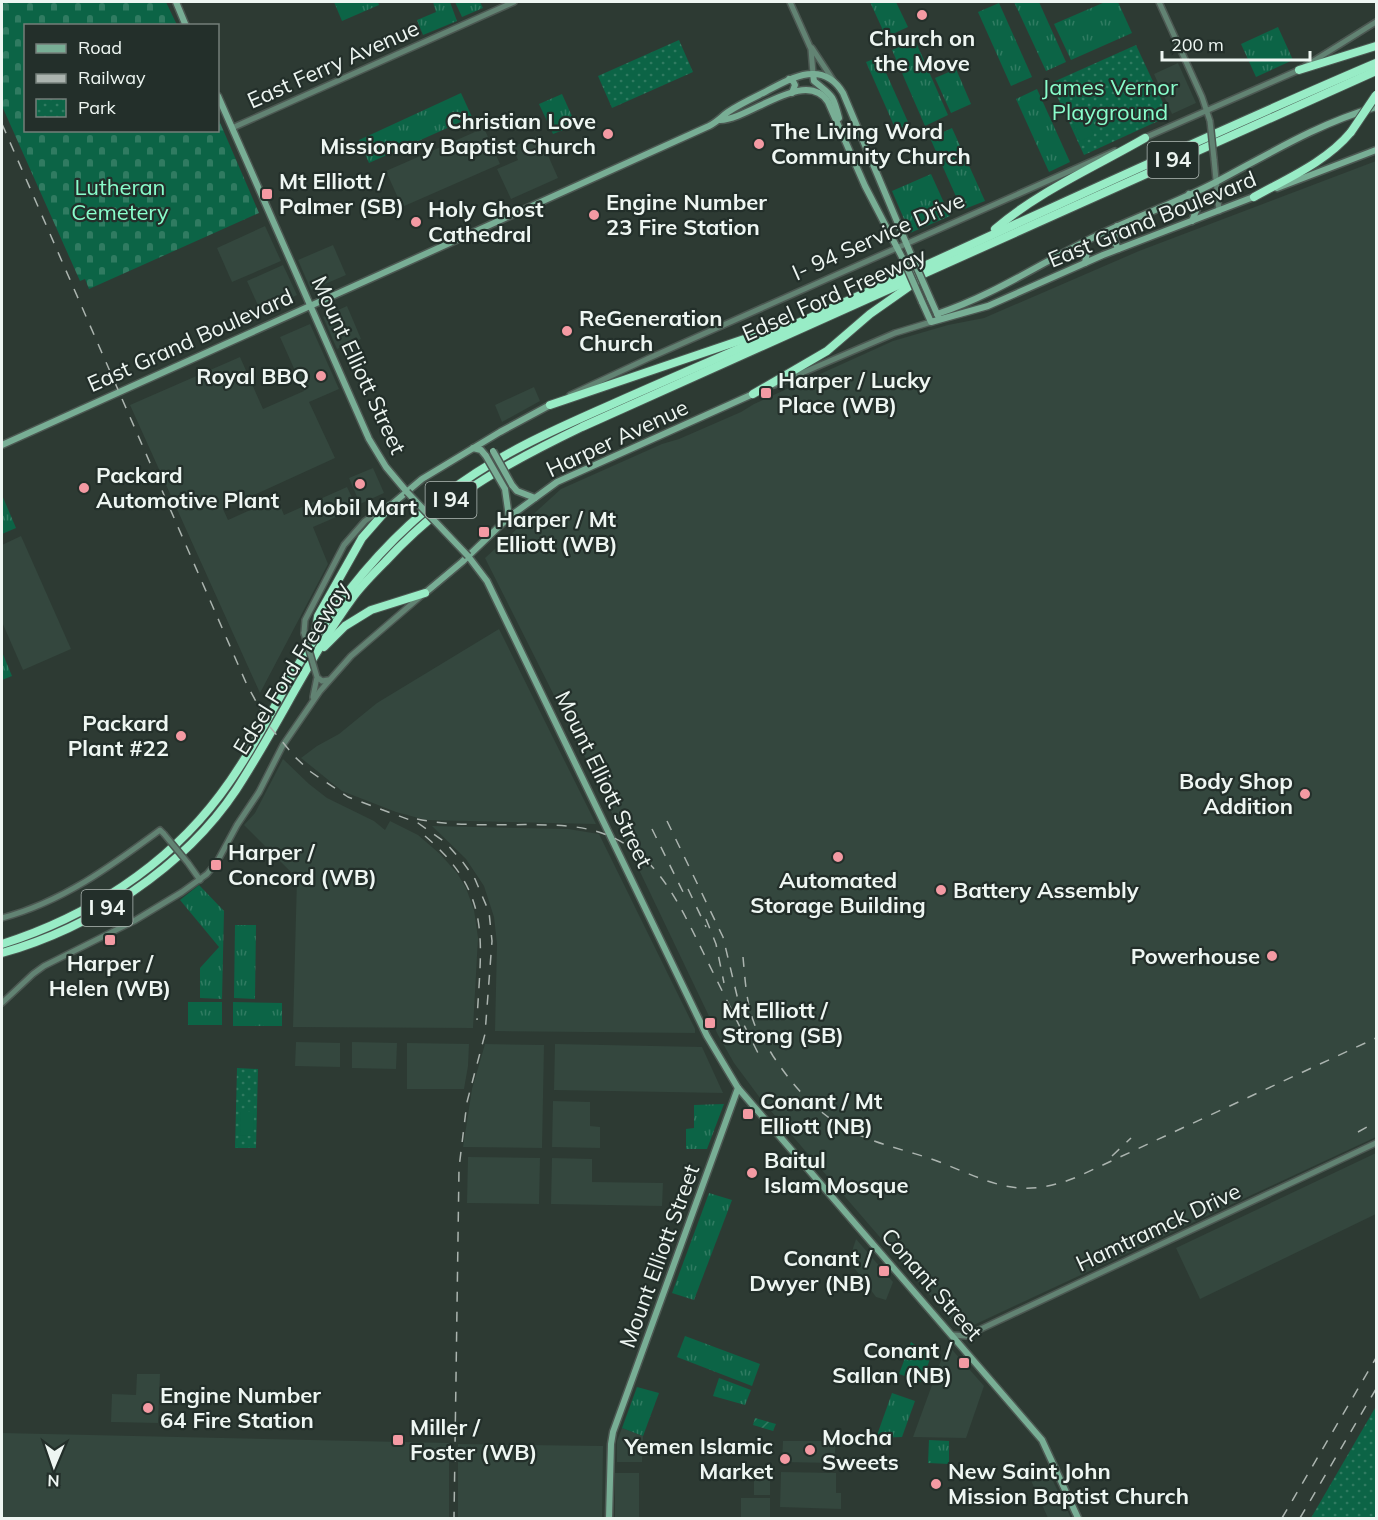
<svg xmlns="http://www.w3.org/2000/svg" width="1378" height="1520" viewBox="0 0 1378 1520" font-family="Mulish,sans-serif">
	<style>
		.built { fill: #34473e }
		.grass { fill: url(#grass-tufts) }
		.cemetery { fill: url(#cemetery-stones) }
		.park { fill: url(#park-dots) }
		.garden { fill: url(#garden-furrows) }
		.pitch { fill: #0c6446 }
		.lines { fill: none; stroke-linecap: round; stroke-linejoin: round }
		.tertiary-casing { stroke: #4c5852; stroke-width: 8 }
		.secondary-casing { stroke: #4c5852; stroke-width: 9 }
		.motorway-casing { stroke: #4c5852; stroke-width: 10 }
		.tertiary { stroke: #628373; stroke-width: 5 }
		.secondary { stroke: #78ae95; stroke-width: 6 }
		.motorway { stroke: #98ecc6; stroke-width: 8 }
		.rail { stroke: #abb4af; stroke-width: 1.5; stroke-dasharray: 10 10; stroke-linecap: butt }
		.tertiary-bridge-casing { stroke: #4c5852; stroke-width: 8; stroke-linecap: butt }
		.secondary-bridge-casing { stroke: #4c5852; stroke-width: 9; stroke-linecap: butt }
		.motorway-bridge-casing { stroke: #4c5852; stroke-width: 10; stroke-linecap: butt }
		.tertiary-bridge { stroke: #628373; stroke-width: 5 }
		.secondary-bridge { stroke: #78ae95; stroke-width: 6 }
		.motorway-bridge { stroke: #98ecc6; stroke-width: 8 }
		.poi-dot { fill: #f49aa3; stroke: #232f2a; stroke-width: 2 }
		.labels { text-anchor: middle; stroke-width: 4.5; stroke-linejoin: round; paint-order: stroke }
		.shield { fill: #232f2a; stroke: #b1bab6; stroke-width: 1.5 }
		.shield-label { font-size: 21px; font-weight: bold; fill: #eef6f2 }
		.poi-label { font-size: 22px; font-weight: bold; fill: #eef6f2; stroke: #232f2a; text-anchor: start }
		.street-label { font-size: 22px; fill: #eef6f2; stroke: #232f2a }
		.park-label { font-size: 22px; fill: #89fdcb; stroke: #232f2a }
	</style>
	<defs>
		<pattern id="grass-tufts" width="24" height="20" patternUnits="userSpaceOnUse" patternTransform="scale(1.5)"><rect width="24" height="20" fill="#0c6446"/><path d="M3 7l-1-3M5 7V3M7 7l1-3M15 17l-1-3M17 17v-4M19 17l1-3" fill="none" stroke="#307b61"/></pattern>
		<pattern id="cemetery-stones" width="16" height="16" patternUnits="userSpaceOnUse" patternTransform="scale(1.5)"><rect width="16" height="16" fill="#0c6446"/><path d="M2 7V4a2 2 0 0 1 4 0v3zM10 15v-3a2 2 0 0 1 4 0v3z" fill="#307b61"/></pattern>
		<pattern id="park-dots" width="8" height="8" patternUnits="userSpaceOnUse" patternTransform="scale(1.5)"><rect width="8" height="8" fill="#0c6446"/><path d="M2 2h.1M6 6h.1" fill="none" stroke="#307b61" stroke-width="1.8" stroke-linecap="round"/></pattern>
		<pattern id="garden-furrows" width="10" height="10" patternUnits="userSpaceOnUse" patternTransform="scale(1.5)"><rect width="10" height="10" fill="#0c6446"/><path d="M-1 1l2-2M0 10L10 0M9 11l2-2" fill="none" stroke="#307b61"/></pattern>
	</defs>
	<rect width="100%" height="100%" fill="#2d3a33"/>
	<g class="built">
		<polygon points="1178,63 1196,103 1172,114 1154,74"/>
		<polygon points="484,128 500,164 402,207 386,171"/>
		<polygon points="539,135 558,178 511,199 497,169 518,160 512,147"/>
		<polygon points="1376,161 1376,1137 961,1331 763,1102 734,1063 718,1035 588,763 485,558 561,489 662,444 679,439 741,412 754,404 893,341 948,325 984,318 1139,251"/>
		<polygon points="265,226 281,261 232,282 217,248"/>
		<polygon points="333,245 346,275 311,290 298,260"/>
		<polygon points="283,265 297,295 261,312 247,281"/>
		<polygon points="347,306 361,339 337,349 323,317"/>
		<polygon points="310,324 339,389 309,402 335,458 223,509 228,520 277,498 284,515 347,487 357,508 313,527 328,564 260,693 130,405 240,357 263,409 304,391 280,337"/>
		<polygon points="534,387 540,401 502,422 495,405"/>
		<polygon points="373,468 384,493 360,504 349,478"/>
		<polygon points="21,536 71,649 23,670 2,622 2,545"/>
		<polygon points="499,629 596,824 426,820 396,812 342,791 301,758 317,746 339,734 377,703"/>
		<polygon points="283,759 309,784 327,798 374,821 385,830 390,821 418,835 440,854 457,873 466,888 474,910 478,938 473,1028 293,1027 297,878 244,825 255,813"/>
		<polygon points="432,826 568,829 599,834 695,1029 695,1033 495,1031 497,944 494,917 484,886 466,859"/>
		<polygon points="296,1042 340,1043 340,1067 295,1066"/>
		<polygon points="352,1042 397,1043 396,1069 352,1068"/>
		<polygon points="407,1043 469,1044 468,1066 464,1089 407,1089"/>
		<polygon points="485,1044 544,1045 542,1148 463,1147 472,1089"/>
		<polygon points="555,1044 702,1047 723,1093 554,1090"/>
		<polygon points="553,1101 590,1102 590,1126 600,1127 600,1148 552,1147"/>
		<polygon points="1376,1153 1376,1214 1200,1299 1176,1248"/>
		<polygon points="468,1157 540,1158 539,1204 467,1203"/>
		<polygon points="552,1158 592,1159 592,1182 663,1183 662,1206 551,1204"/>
		<polygon points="856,1239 893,1282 886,1300 876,1297 849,1261"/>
		<polygon points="947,1344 984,1386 966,1438 913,1437"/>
		<polygon points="137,1374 160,1374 158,1423 111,1422 112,1394 136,1395"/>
		<polygon points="622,1428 643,1436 642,1462 617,1462 617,1441"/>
		<polygon points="2,1433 449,1443 449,1518 2,1518"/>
		<polygon points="783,1441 836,1441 834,1463 782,1462"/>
		<polygon points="458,1444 603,1446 602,1518 458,1518"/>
		<polygon points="781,1472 836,1473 836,1493 841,1493 841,1509 780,1507"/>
		<rect x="615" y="1473" width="24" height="44"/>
		<polygon points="770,1473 770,1495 754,1495 754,1474"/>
		<polygon points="1028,1474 1050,1475 1071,1518 1048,1518"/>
		<rect x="741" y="1498" width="29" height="20"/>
	</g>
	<g class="grass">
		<polygon points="334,2 378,2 379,5 342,21"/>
		<polygon points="433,2 450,2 457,21 423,35 417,20 436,12"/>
		<polygon points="455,2 480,2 483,8 462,17"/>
		<polygon points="870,2 896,2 908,27 886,37"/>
		<polygon points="1014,2 1039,2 1066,62 1046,71"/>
		<polygon points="1105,2 1118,2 1132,33 1071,60 1054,24"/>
		<polygon points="999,3 1032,77 1011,86 978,12"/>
		<polygon points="1278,27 1293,60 1256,77 1241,44"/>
		<polygon points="915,40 948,115 925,126 892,50"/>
		<polygon points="879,57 912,131 899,137 866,62"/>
		<polygon points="956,69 971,104 951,113 935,78"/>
		<polygon points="1037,89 1070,162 1049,172 1016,99"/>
		<polygon points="461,93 472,117 369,163 359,140"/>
		<polygon points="562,94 576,125 553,134 539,104"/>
		<polygon points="952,128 985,201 962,210 930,138"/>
		<polygon points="931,174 950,216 910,233 892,191"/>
		<polygon points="2,495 16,528 2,534"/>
		<polygon points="2,652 12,676 2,680"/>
		<polygon points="199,885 224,911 222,999 200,998 200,968 219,947 180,900"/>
		<polygon points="235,925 256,925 255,999 234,998"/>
		<rect x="188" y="1002" width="34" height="23"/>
		<polygon points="233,1002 282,1003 282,1026 233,1026"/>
		<polygon points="724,1104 707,1149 686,1149 686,1129 694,1128 694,1105"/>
		<polygon points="709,1193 732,1200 694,1300 672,1293"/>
		<polygon points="685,1336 760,1364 752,1386 677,1357"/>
		<polygon points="911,1342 922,1350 932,1353 922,1382 899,1374"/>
		<polygon points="719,1378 751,1390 745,1405 713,1396"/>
		<polygon points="637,1387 659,1393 643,1436 622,1428"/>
		<polygon points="892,1393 915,1401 902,1437 876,1438"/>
		<polygon points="929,1440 949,1441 949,1464 928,1463"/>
	</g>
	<polygon class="cemetery" points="2,2 166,2 177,25 26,26 26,130 218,130 218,118 259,213 89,289 85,279 80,281 2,106"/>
	<g class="park">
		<polygon points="679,40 693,72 612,108 598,76"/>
		<polygon points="1136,45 1169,116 1084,155 1051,83"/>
		<polygon points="237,1068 258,1069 256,1148 235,1148"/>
		<polygon points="1376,1407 1376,1518 1311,1518 1375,1408"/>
	</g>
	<polygon class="garden" points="755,1418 776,1424 773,1431 753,1425"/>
	<g class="pitch">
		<polygon points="1086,117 1094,135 1080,141 1073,123"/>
		<polygon points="241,1112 254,1112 253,1136 240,1135"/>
	</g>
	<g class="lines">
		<g class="tertiary-casing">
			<g id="tertiary">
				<polyline points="790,2 811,49 813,74"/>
				<polyline points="1159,2 1202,97 1210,121"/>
				<polyline points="812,48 833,80"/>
				<polyline points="232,128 514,2"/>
				<polyline points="1142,139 1299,70 1376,22"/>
				<polyline points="1214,159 1219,211"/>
				<polyline points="774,385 895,333 931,322"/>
				<polyline points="570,395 647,359 1115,151"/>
				<polyline points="304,633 305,620 344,545 365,521 385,507"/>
				<polyline points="313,697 317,677 322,681 328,680"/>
				<polyline points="188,863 200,880"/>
				<path d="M2,918C62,902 110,867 160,830L164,834"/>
				<polyline points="2,1003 33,974 44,966 134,921 182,892 207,874 217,862 237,825 259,792 283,745 320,691 351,656 421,596"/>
				<polyline points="953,1335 966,1336 1376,1143"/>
			</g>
		</g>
		<g class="secondary-casing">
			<g id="secondary">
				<polyline points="176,2 186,26"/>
				<path d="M813,74L814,81C832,96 833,94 839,118"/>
				<polyline points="789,79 793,81 795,85 792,93"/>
				<polyline points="218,96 369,439 386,467 407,492"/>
				<path d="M720,120C749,120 806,67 828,102L865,186L904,261"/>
				<polyline points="1277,188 1376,150"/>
				<polyline points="1189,194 1195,199 1198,206 1192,221"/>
				<polyline points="1117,226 1114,239 1118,249"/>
				<polyline points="1079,245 1085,248 1087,252 1085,263"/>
				<polyline points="930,298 938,316"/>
				<polyline points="922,302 931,322 988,306 1103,255 1256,196"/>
				<path d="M937,314C992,296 1041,263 1092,238C1133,218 1176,203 1216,182C1269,154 1319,123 1376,107"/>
				<path d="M2,445L709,126C717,122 721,117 728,112C740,104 753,98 765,92C791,78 823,59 843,93L912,257"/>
				<polyline points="473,448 481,450 486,456"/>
				<polyline points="512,485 517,491 535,498"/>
				<polyline points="505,489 509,517"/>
				<polyline points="390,506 422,479 500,432 550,405"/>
				<polyline points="468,556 487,581 707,1036 738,1088 1042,1440 1078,1518"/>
				<polyline points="425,593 462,562 509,517 557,482 753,394"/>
				<polyline points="609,1518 611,1444 613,1432 738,1088"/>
			</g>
		</g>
		<g class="motorway-casing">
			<g id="motorway">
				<polyline points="1299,70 1376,46"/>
				<path d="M1254,197C1288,178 1326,162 1351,132"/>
				<path d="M995,229C1039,191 1095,167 1145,138"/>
				<polyline points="753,394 827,351 870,314 917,281"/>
				<polyline points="550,405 756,335"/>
				<polyline points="315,635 318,616 362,538 390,506"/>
				<polyline points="324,647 345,626 371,610 425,593"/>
				<path d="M2,944C87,917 166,867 220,795C251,754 272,709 298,665C338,599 384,541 446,494C495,456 551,431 608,406C677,375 747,346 816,315C1003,231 1188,143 1376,63"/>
				<path d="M2,953C91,928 184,868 236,790C278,726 309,657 354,596C363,584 374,573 385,562C445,497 503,465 582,427L1376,71"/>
			</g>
		</g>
		<use href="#tertiary" class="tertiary"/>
		<use href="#secondary" class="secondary"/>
		<use href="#motorway" class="motorway"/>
		<g class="rail">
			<polyline points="2,124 247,685 270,727 295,757 311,772 348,797 418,823 445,842 462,861 475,879 489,912 492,941 485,1034 467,1102 459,1168 454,1518"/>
			<path d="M417,819C467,829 517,822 567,826C647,833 672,889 703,952C718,983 734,1014 749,1046"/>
			<polyline points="667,821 723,937 744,1025 760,1057"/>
			<polyline points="652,829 687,900"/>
			<path d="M425,836C493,894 481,940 477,1020"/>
			<polyline points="688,889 706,927"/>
			<polyline points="706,919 716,944 724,983"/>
			<path d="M743,957C745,978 746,1000 753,1020C757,1033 766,1044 773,1056C795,1089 819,1116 855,1133C882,1146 910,1151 937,1161C991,1182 1018,1201 1077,1177L1376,1038"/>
			<polyline points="1358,1132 1376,1122"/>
			<polyline points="1112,1156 1131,1138"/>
			<polyline points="1282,1518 1376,1358"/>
			<polyline points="1300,1518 1376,1389"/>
		</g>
		<g class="tertiary-bridge-casing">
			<g id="tertiary-bridge">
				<polyline points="1210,121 1214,159"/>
				<polyline points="304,633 317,677"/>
				<polyline points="164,834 188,863"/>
			</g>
		</g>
		<g class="secondary-bridge-casing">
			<g id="secondary-bridge">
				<polyline points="912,257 930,298"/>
				<polyline points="904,261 922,302"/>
				<polyline points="493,451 512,485"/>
				<polyline points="486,456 505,489"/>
				<polyline points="407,492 468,556"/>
			</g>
		</g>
		<g class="motorway-bridge-casing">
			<polyline id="motorway-bridge" points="1351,132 1376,95"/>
		</g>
		<use href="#tertiary-bridge" class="tertiary-bridge"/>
		<use href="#secondary-bridge" class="secondary-bridge"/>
		<use href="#motorway-bridge" class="motorway-bridge"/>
	</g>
	<g class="poi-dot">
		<circle cx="922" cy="15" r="6"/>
		<circle cx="608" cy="134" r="6"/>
		<circle cx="759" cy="144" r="6"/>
		<rect x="261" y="188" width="12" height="12" rx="3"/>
		<circle cx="594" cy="215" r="6"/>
		<circle cx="416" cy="222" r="6"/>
		<circle cx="567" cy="331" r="6"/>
		<circle cx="321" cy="376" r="6"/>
		<rect x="760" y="387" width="12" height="12" rx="3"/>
		<circle cx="360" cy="484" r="6"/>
		<circle cx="84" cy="488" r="6"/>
		<rect x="478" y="526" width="12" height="12" rx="3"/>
		<circle cx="181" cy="736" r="6"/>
		<circle cx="1305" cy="794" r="6"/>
		<circle cx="838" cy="857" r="6"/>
		<rect x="210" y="859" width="12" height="12" rx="3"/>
		<circle cx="941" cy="890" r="6"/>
		<rect x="104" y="934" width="12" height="12" rx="3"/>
		<circle cx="1272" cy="956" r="6"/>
		<rect x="704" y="1017" width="12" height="12" rx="3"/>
		<rect x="742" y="1108" width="12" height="12" rx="3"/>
		<circle cx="752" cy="1173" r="6"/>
		<rect x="878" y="1265" width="12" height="12" rx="3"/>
		<rect x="958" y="1357" width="12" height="12" rx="3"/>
		<circle cx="148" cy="1408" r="6"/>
		<rect x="392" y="1434" width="12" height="12" rx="3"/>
		<circle cx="810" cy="1450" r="6"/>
		<circle cx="785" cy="1459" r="6"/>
		<circle cx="936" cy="1484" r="6"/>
	</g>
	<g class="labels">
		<g class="shield">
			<rect x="1147.5" y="142" width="51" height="36" rx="4.5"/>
			<rect x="425.5" y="482" width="51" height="36" rx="4.5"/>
			<rect x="81.5" y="890" width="51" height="36" rx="4.5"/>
		</g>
		<g class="shield-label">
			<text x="1173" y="167">I 94</text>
			<text x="451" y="507">I 94</text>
			<text x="107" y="915">I 94</text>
		</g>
		<g class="poi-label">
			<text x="922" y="46" text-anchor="middle">Church on<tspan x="922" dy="25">the Move</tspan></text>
			<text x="596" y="129" text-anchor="end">Christian Love<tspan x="596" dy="25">Missionary Baptist Church</tspan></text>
			<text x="771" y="139">The Living Word<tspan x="771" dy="25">Community Church</tspan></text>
			<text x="279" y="189">Mt Elliott /<tspan x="279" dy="25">Palmer (SB)</tspan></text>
			<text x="606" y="210">Engine Number<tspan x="606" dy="25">23 Fire Station</tspan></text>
			<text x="428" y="217">Holy Ghost<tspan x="428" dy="25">Cathedral</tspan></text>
			<text x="579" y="326">ReGeneration<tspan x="579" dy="25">Church</tspan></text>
			<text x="309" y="384" text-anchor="end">Royal BBQ</text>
			<text x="778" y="388">Harper / Lucky<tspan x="778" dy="25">Place (WB)</tspan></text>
			<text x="96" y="483">Packard<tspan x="96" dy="25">Automotive Plant</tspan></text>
			<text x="360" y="515" text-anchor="middle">Mobil Mart</text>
			<text x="496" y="527">Harper / Mt<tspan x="496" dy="25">Elliott (WB)</tspan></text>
			<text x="169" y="731" text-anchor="end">Packard<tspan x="169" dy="25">Plant #22</tspan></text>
			<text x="1293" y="789" text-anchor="end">Body Shop<tspan x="1293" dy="25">Addition</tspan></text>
			<text x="228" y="860">Harper /<tspan x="228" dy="25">Concord (WB)</tspan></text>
			<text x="838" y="888" text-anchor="middle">Automated<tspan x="838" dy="25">Storage Building</tspan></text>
			<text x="953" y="898">Battery Assembly</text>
			<text x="1260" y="964" text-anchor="end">Powerhouse</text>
			<text x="110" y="971" text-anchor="middle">Harper /<tspan x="110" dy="25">Helen (WB)</tspan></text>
			<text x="722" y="1018">Mt Elliott /<tspan x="722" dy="25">Strong (SB)</tspan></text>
			<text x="760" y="1109">Conant / Mt<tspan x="760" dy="25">Elliott (NB)</tspan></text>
			<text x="764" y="1168">Baitul<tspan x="764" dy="25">Islam Mosque</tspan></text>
			<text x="872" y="1266" text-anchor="end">Conant /<tspan x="872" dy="25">Dwyer (NB)</tspan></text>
			<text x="952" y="1358" text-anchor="end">Conant /<tspan x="952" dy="25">Sallan (NB)</tspan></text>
			<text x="160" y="1403">Engine Number<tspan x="160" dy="25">64 Fire Station</tspan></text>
			<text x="410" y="1435">Miller /<tspan x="410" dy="25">Foster (WB)</tspan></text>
			<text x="822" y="1445">Mocha<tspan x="822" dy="25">Sweets</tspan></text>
			<text x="773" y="1454" text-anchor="end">Yemen Islamic<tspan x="773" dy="25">Market</tspan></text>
			<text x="948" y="1479">New Saint John<tspan x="948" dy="25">Mission Baptist Church</tspan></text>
		</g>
		<g class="street-label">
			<text transform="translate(333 64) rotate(-24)" y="8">East Ferry Avenue</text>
			<text transform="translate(1152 219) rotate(-22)" y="8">East Grand Boulevard</text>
			<text transform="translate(878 236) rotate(-24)" y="8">I- 94 Service Drive</text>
			<text transform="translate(834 294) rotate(-24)" y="8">Edsel Ford Freeway</text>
			<text transform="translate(190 340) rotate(-24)" y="8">East Grand Boulevard</text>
			<text transform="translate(359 365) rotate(65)" y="8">Mount Elliott Street</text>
			<text transform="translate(617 438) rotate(-25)" y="8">Harper Avenue</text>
			<text transform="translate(291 668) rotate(-58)" y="8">Edsel Ford Freeway</text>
			<text transform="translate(604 779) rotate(64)" y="8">Mount Elliott Street</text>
			<text transform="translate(1158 1227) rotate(-25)" y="8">Hamtramck Drive</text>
			<text transform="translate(659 1256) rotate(-70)" y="8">Mount Elliott Street</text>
			<text transform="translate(932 1284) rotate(49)" y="8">Conant Street</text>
		</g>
		<g class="park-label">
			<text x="1110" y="95">James Vernor<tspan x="1110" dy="25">Playground</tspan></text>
			<text x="120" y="195">Lutheran<tspan x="120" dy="25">Cemetery</tspan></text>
		</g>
	</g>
	<rect width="1378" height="1520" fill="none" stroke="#eef6f2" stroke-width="6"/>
	<rect x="24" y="24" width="195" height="108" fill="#232f2a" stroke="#747f7a" stroke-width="1.5"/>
	<rect x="36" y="44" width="30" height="9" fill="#78ae95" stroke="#747f7a" stroke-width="1.5"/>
	<text x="78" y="54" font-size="18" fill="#eef6f2">Road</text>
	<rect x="36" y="74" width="30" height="9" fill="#abb4af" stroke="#747f7a" stroke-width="1.5"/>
	<text x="78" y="84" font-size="18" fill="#eef6f2">Railway</text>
	<rect x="36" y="99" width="30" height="18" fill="url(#park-dots)" stroke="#747f7a" stroke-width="1.5"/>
	<text x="78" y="114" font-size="18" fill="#eef6f2">Park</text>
	<g transform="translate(54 1466) rotate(182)" stroke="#232f2a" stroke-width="4.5" paint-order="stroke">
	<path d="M0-4.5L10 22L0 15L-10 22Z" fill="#eef6f2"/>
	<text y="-9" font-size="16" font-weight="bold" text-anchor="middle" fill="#eef6f2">N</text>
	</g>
	<path d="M1162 51v9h148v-9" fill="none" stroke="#eef6f2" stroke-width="3"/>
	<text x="1171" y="51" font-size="18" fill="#eef6f2" stroke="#232f2a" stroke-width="4.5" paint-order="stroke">200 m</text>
</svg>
